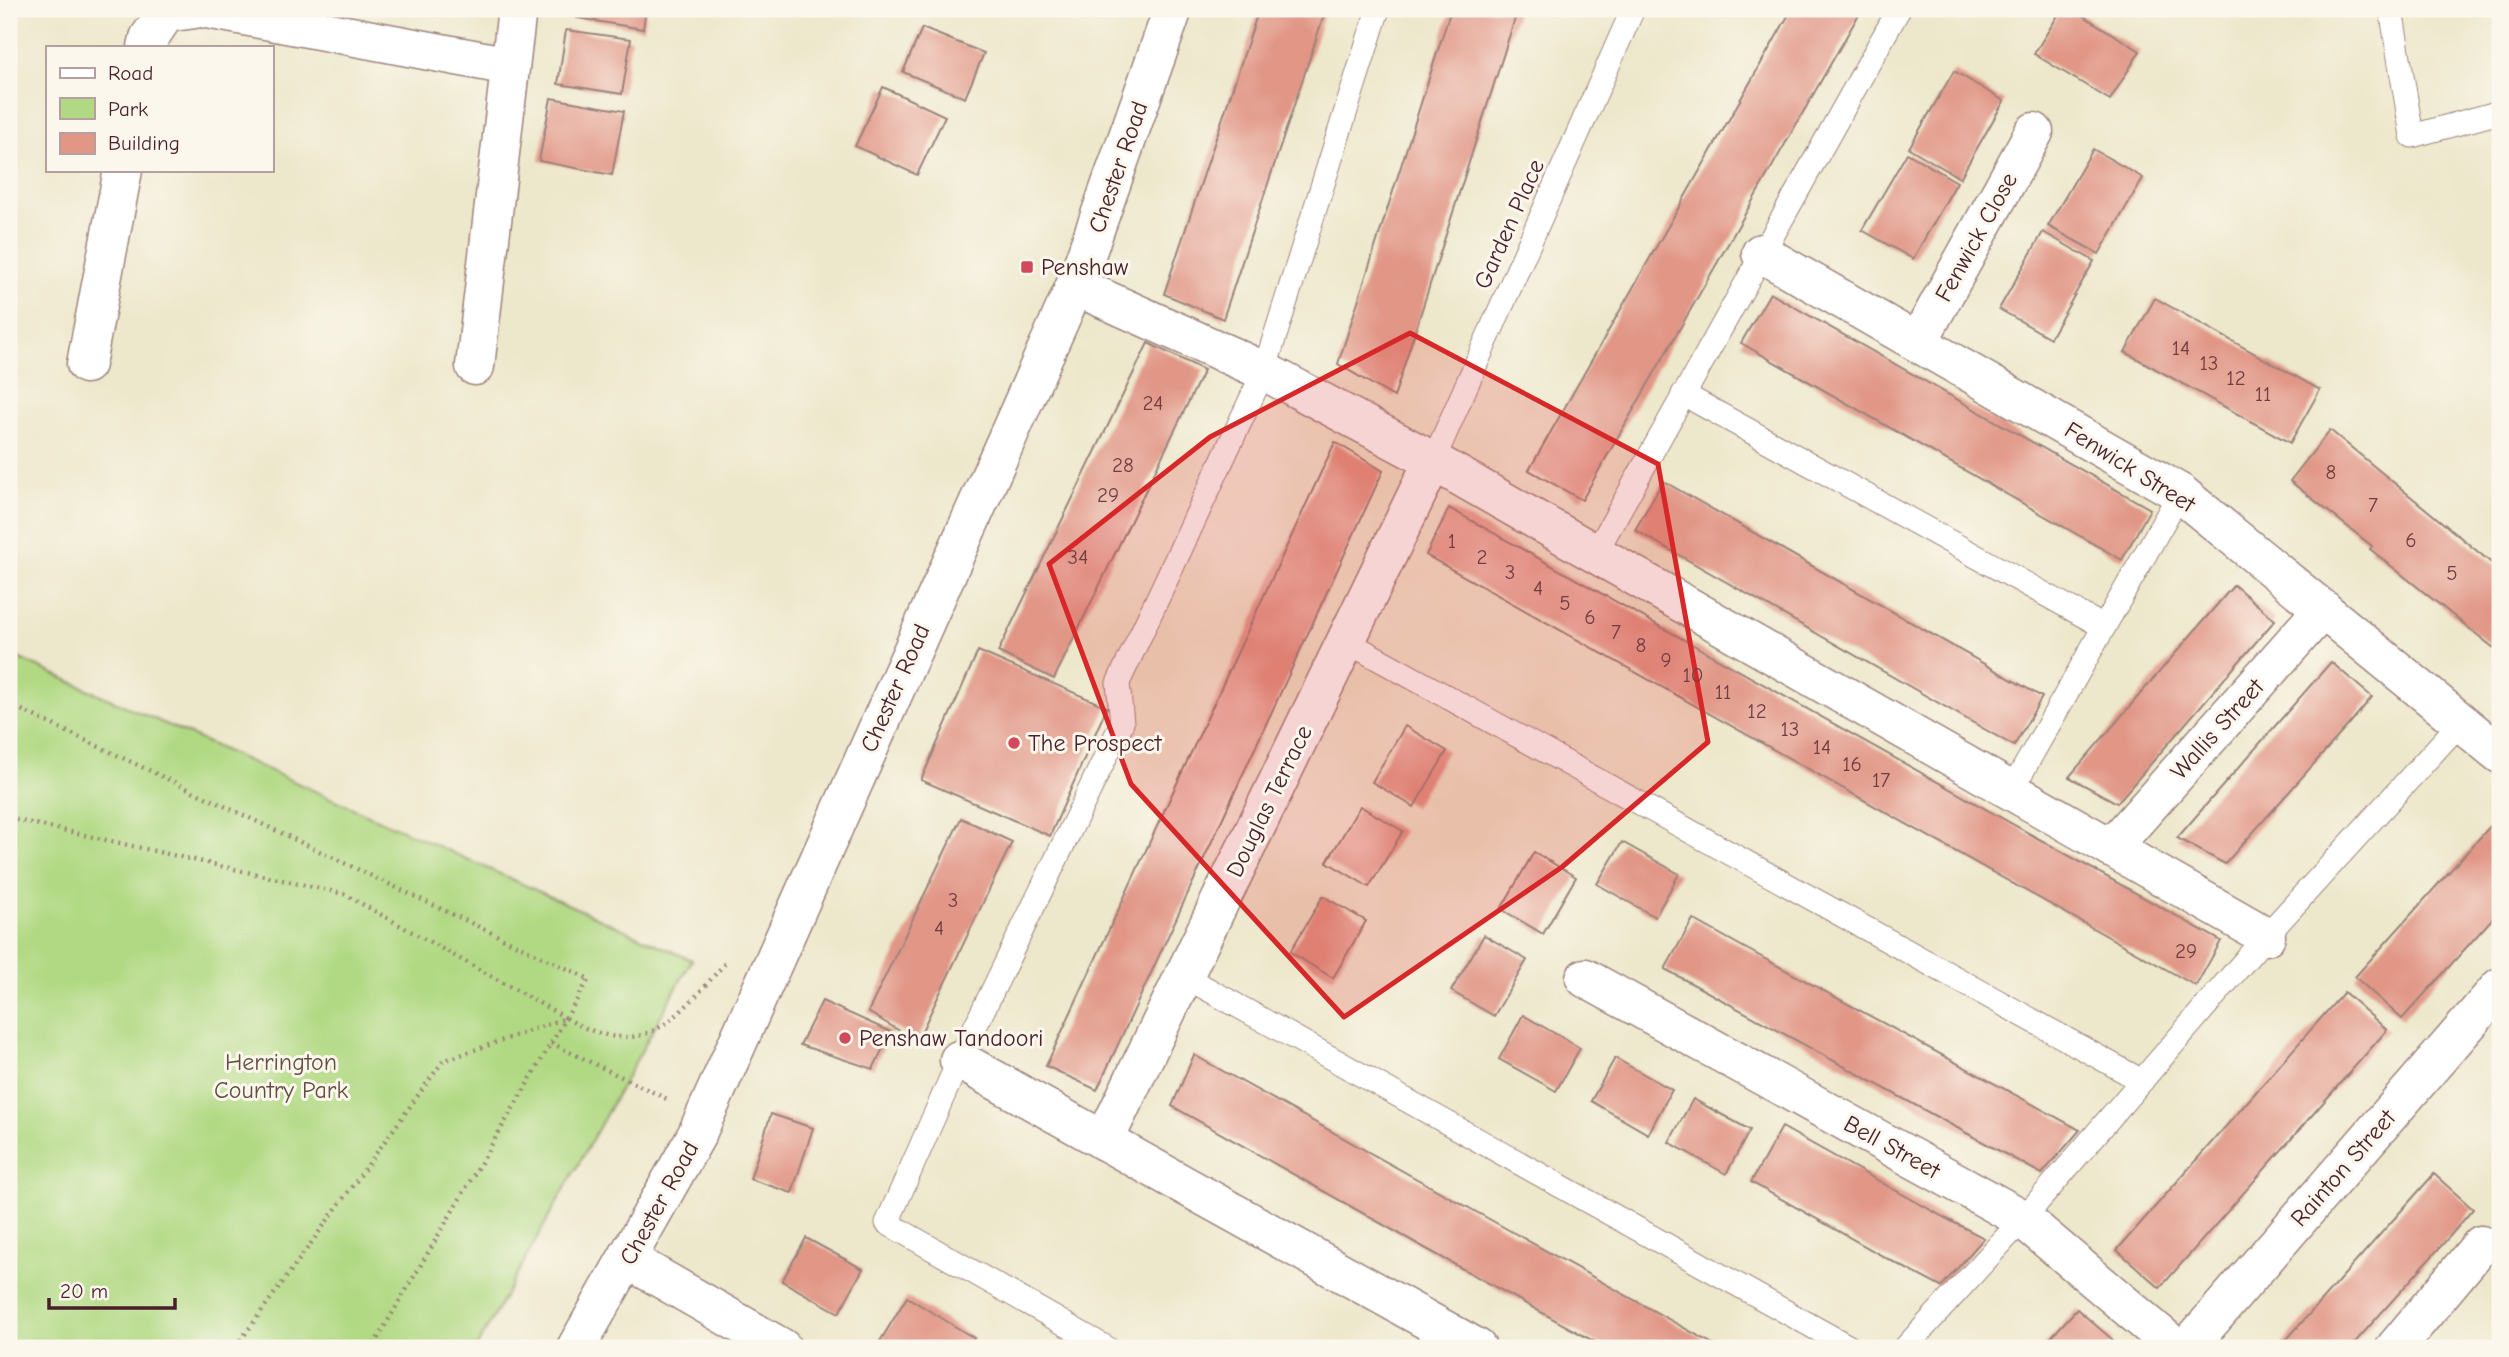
<svg xmlns="http://www.w3.org/2000/svg" width="2509" height="1357" viewBox="0 0 2509 1357" font-family="'Comic Neue',sans-serif">
	<style>
		.green { fill: #b1d983; stroke: #7e7c57; stroke-width: 2 }
		.building { fill: #e19686 }
		.lines { fill: none; stroke-linecap: round; stroke-linejoin: round }
		.service-casing { stroke: #9c837b; stroke-width: 25 }
		.minor-casing { stroke: #9c837b; stroke-width: 41 }
		.tertiary-casing { stroke: #9c837b; stroke-width: 41 }
		.primary-casing { stroke: #9c837b; stroke-width: 41 }
		.path { stroke: #9c837b; stroke-width: 4.5; stroke-dasharray: 2 5; stroke-linecap: butt }
		.service { stroke: #fff; stroke-width: 23 }
		.minor { stroke: #fff; stroke-width: 38 }
		.tertiary { stroke: #fff; stroke-width: 38 }
		.primary { stroke: #fff; stroke-width: 38 }
		.marked { fill: #d62828; fill-opacity: 0.2; stroke: #d62828; stroke-width: 5; stroke-linejoin: round }
		.poi-dot { fill: #d1495b; stroke: #fbf7ec; stroke-width: 2.5 }
		.labels { text-anchor: middle; stroke-width: 6; stroke-linejoin: round; paint-order: stroke }
		.number-label { font-size: 21px; fill: #703d42 }
		.street-label { font-size: 24px; fill: #4a1f2b; stroke: #fbf7ec }
		.poi-label { font-size: 24px; fill: #4a1f2b; stroke: #fbf7ec; text-anchor: start }
		.park-label { font-size: 24px; fill: #644e41; stroke: #fbf7ec }
	</style>
	<rect width="100%" height="100%" fill="#fbf7ec"/>
	<filter id="ink" filterUnits="userSpaceOnUse"><feTurbulence type="fractalNoise" baseFrequency=".0143" numOctaves="2"/><feDisplacementMap in="SourceGraphic" scale="14" xChannelSelector="R" yChannelSelector="G"/><feConvolveMatrix kernelMatrix="1 2 1 2 8 2 1 2 1" color-interpolation-filters="sRGB"/></filter>
	<filter id="wash" filterUnits="userSpaceOnUse"><feTurbulence type="fractalNoise" baseFrequency=".00686" numOctaves="4" result="noise"/><feDisplacementMap in="SourceGraphic" scale="28" xChannelSelector="R" yChannelSelector="G"/><feGaussianBlur stdDeviation="1.57" result="paint"/><feColorMatrix in="noise" values="0 0 0 0 0 0 0 0 0 0 0 0 0 0 0 0 0 1.4 0 .05"/><feComposite in="paint" operator="in"/></filter>
	<g filter="url(#wash)">
		<rect width="100%" height="100%" fill="#ede7cb"/>
		<polygon class="green" points="9,654 692,960 476,1348 9,1348"/>
		<g id="blocks">
			<g class="building">
				<polygon points="578,9 646,9 643,29 577,18"/>
				<polygon points="1259,9 1326,9 1223,319 1164,294"/>
				<polygon points="1451,9 1518,9 1394,397 1338,364"/>
				<polygon points="1792,9 1862,9 1582,500 1529,470"/>
				<polygon points="2062,9 2072,9 2140,51 2110,100 2034,54"/>
				<polygon points="922,28 984,53 965,98 903,72"/>
				<polygon points="566,30 631,39 622,94 558,84"/>
				<polygon points="1954,71 2004,101 1960,178 1909,148"/>
				<polygon points="883,87 945,116 917,175 855,146"/>
				<polygon points="551,98 624,111 612,175 539,161"/>
				<polygon points="2093,149 2143,178 2099,254 2048,226"/>
				<polygon points="1907,153 1957,182 1913,259 1862,230"/>
				<polygon points="2043,232 2094,261 2050,338 1999,309"/>
				<polygon points="1770,293 2150,509 2122,560 1741,343"/>
				<polygon points="2155,298 2320,390 2290,443 2125,352"/>
				<polygon points="1148,343 1204,370 1054,679 998,652"/>
				<polygon points="2330,430 2500,570 2500,653 2370,549 2372,546 2290,481"/>
				<polygon points="1335,442 1383,471 1097,1090 1046,1066"/>
				<polygon points="1663,481 2042,697 2014,746 1635,530"/>
				<polygon points="1449,508 2221,941 2196,986 1426,555"/>
				<polygon points="2234,585 2275,620 2117,803 2069,777"/>
				<polygon points="978,651 1107,707 1050,836 921,780"/>
				<polygon points="2331,662 2372,697 2351,722 2225,864 2177,838"/>
				<polygon points="1405,726 1447,751 1414,807 1372,782"/>
				<polygon points="1360,806 1403,831 1369,887 1327,862"/>
				<polygon points="2500,815 2500,910 2402,1019 2355,977"/>
				<polygon points="961,818 1012,842 917,1041 868,1012"/>
				<polygon points="1622,842 1679,874 1655,917 1597,884"/>
				<polygon points="1534,852 1576,877 1543,934 1501,909"/>
				<polygon points="1323,896 1366,921 1333,978 1290,952"/>
				<polygon points="1693,919 1743,947 2080,1130 2042,1174 1948,1123 1665,969"/>
				<polygon points="1484,935 1527,960 1494,1016 1451,991"/>
				<polygon points="2344,992 2387,1030 2160,1288 2117,1250"/>
				<polygon points="822,1001 891,1032 873,1069 800,1045"/>
				<polygon points="1523,1015 1580,1048 1556,1091 1499,1059"/>
				<polygon points="1194,1055 1507,1229 1720,1348 1606,1348 1423,1247 1172,1106"/>
				<polygon points="1615,1058 1672,1090 1648,1134 1591,1101"/>
				<polygon points="1693,1099 1750,1130 1726,1174 1669,1142"/>
				<polygon points="771,1114 813,1128 792,1193 750,1179"/>
				<polygon points="1782,1127 1947,1219 1984,1238 1941,1287 1888,1259 1751,1182"/>
				<polygon points="2434,1174 2473,1209 2450,1236 2350,1348 2279,1348"/>
				<polygon points="806,1238 863,1269 839,1313 782,1281"/>
				<polygon points="907,1297 974,1338 968,1348 876,1348"/>
				<polygon points="2077,1309 2113,1340 2106,1348 2041,1348"/>
				<polygon points="2500,1336 2500,1348 2489,1348"/>
			</g>
		</g>
	</g>
	<g filter="url(#ink)">
		<use href="#blocks" fill-opacity="0" stroke="#9c837b" stroke-width="2"/>
		<g class="lines">
			<g class="service-casing">
				<g id="service">
					<polyline points="2391,9 2412,136 2500,112"/>
					<polyline points="1683,394 2104,627"/>
					<polyline points="1433,461 1633,9"/>
					<polyline points="1595,554 1899,9"/>
					<polyline points="1346,641 2142,1081"/>
					<polyline points="2011,791 2180,493"/>
					<polyline points="1184,976 1851,1348"/>
					<polyline points="1107,1348 887,1223 959,1060 1122,723 1118,683 1264,371 1378,9"/>
					<polyline points="1905,1348 2023,1219 2266,936 2461,722"/>
				</g>
			</g>
			<g class="minor-casing">
				<g id="minor">
					<polyline points="207,9 510,66"/>
					<polyline points="147,47 149,38 166,13 195,9"/>
					<polyline points="1761,253 2180,493 2500,754"/>
					<polyline points="1075,286 1264,371 1433,461 2266,936"/>
					<polyline points="1918,342 2034,132"/>
					<polyline points="86,364 123,170"/>
					<polyline points="475,366 517,9"/>
					<polyline points="2111,848 2323,609"/>
					<polyline points="1585,978 2023,1219 2176,1348"/>
					<polyline points="959,1060 1477,1348"/>
					<polyline points="1104,1141 1433,461"/>
					<polyline points="2187,1348 2500,987"/>
					<polyline points="2395,1348 2481,1245"/>
				</g>
			</g>
			<g class="tertiary-casing">
				<polyline id="tertiary" points="627,1259 782,1348"/>
			</g>
			<g class="primary-casing">
				<polyline id="primary" points="576,1348 696,1136 1075,286 1173,9"/>
			</g>
			<g class="path">
				<polyline points="9,704 589,979 372,1348"/>
				<polyline points="9,818 344,894 566,1018 443,1061 235,1348"/>
				<path d="M566,1018C646,1065 676,1018 727,961"/>
				<polyline points="551,1043 667,1099"/>
			</g>
			<use href="#service" class="service"/>
			<use href="#minor" class="minor"/>
			<use href="#tertiary" class="tertiary"/>
			<use href="#primary" class="primary"/>
		</g>
	</g>
	<path class="marked" d="M1410,333L1658,464L1708,742L1562,867L1344,1017L1131,784L1049,564L1210,437Z"/>
	<g class="poi-dot">
		<rect x="1020" y="260" width="14" height="14" rx="3.5"/>
		<circle cx="1014" cy="743" r="7"/>
		<circle cx="845" cy="1038" r="7"/>
	</g>
	<g class="labels">
		<g class="number-label">
			<text x="2181" y="355">14</text>
			<text x="2209" y="370">13</text>
			<text x="2236" y="385">12</text>
			<text x="2263" y="401">11</text>
			<text x="1153" y="410">24</text>
			<text x="1123" y="472">28</text>
			<text x="2331" y="479">8</text>
			<text x="1108" y="502">29</text>
			<text x="2373" y="512">7</text>
			<text x="2411" y="547">6</text>
			<text x="1452" y="548">1</text>
			<text x="1078" y="564">34</text>
			<text x="1482" y="564">2</text>
			<text x="1510" y="579">3</text>
			<text x="2452" y="580">5</text>
			<text x="1538" y="595">4</text>
			<text x="1565" y="610">5</text>
			<text x="1590" y="624">6</text>
			<text x="1616" y="639">7</text>
			<text x="1641" y="652">8</text>
			<text x="1666" y="667">9</text>
			<text x="1693" y="682">10</text>
			<text x="1723" y="699">11</text>
			<text x="1757" y="718">12</text>
			<text x="1790" y="736">13</text>
			<text x="1822" y="754">14</text>
			<text x="1852" y="771">16</text>
			<text x="1881" y="787">17</text>
			<text x="953" y="907">3</text>
			<text x="939" y="935">4</text>
			<text x="2186" y="958">29</text>
		</g>
		<g class="street-label">
			<text transform="translate(1118 167) rotate(-71)" y="8">Chester Road</text>
			<text transform="translate(1509 224) rotate(-66)" y="8">Garden Place</text>
			<text transform="translate(1976 237) rotate(-61)" y="8">Fenwick Close</text>
			<text transform="translate(2130 467) rotate(32)" y="8">Fenwick Street</text>
			<text transform="translate(895 688) rotate(-66)" y="8">Chester Road</text>
			<text transform="translate(2217 729) rotate(-48)" y="8">Wallis Street</text>
			<text transform="translate(1269 801) rotate(-64)" y="8">Douglas Terrace</text>
			<text transform="translate(1892 1147) rotate(29)" y="8">Bell Street</text>
			<text transform="translate(2343 1168) rotate(-49)" y="8">Rainton Street</text>
			<text transform="translate(659 1203) rotate(-61)" y="8">Chester Road</text>
		</g>
		<g class="poi-label">
			<text x="1041" y="275">Penshaw</text>
			<text x="1028" y="751">The Prospect</text>
			<text x="859" y="1046">Penshaw Tandoori</text>
		</g>
		<g class="park-label">
			<text x="281" y="1070">Herrington<tspan x="281" dy="28">Country Park</tspan></text>
		</g>
	</g>
	<rect width="2509" height="1357" fill="none" stroke="#fbf7ec" stroke-width="35"/>
	<rect x="46" y="46" width="228" height="126" fill="#fbf7ec" stroke="#b4a19f" stroke-width="2"/>
	<rect x="60" y="68" width="35" height="10" fill="#ffffff" stroke="#b4a19f" stroke-width="2"/>
	<text x="108" y="80" font-size="21" fill="#4a1f2b">Road</text>
	<rect x="60" y="98" width="35" height="21" fill="#b1d983" stroke="#b4a19f" stroke-width="2"/>
	<text x="108" y="116" font-size="21" fill="#4a1f2b">Park</text>
	<rect x="60" y="133" width="35" height="21" fill="#e19686" stroke="#b4a19f" stroke-width="2"/>
	<text x="108" y="150" font-size="21" fill="#4a1f2b">Building</text>
	<path d="M49 1298v10h126v-10" fill="none" stroke="#4a1f2b" stroke-width="3.5"/>
	<text x="60" y="1298" font-size="21" fill="#4a1f2b" stroke="#fbf7ec" stroke-width="5" paint-order="stroke">20 m</text>
</svg>
